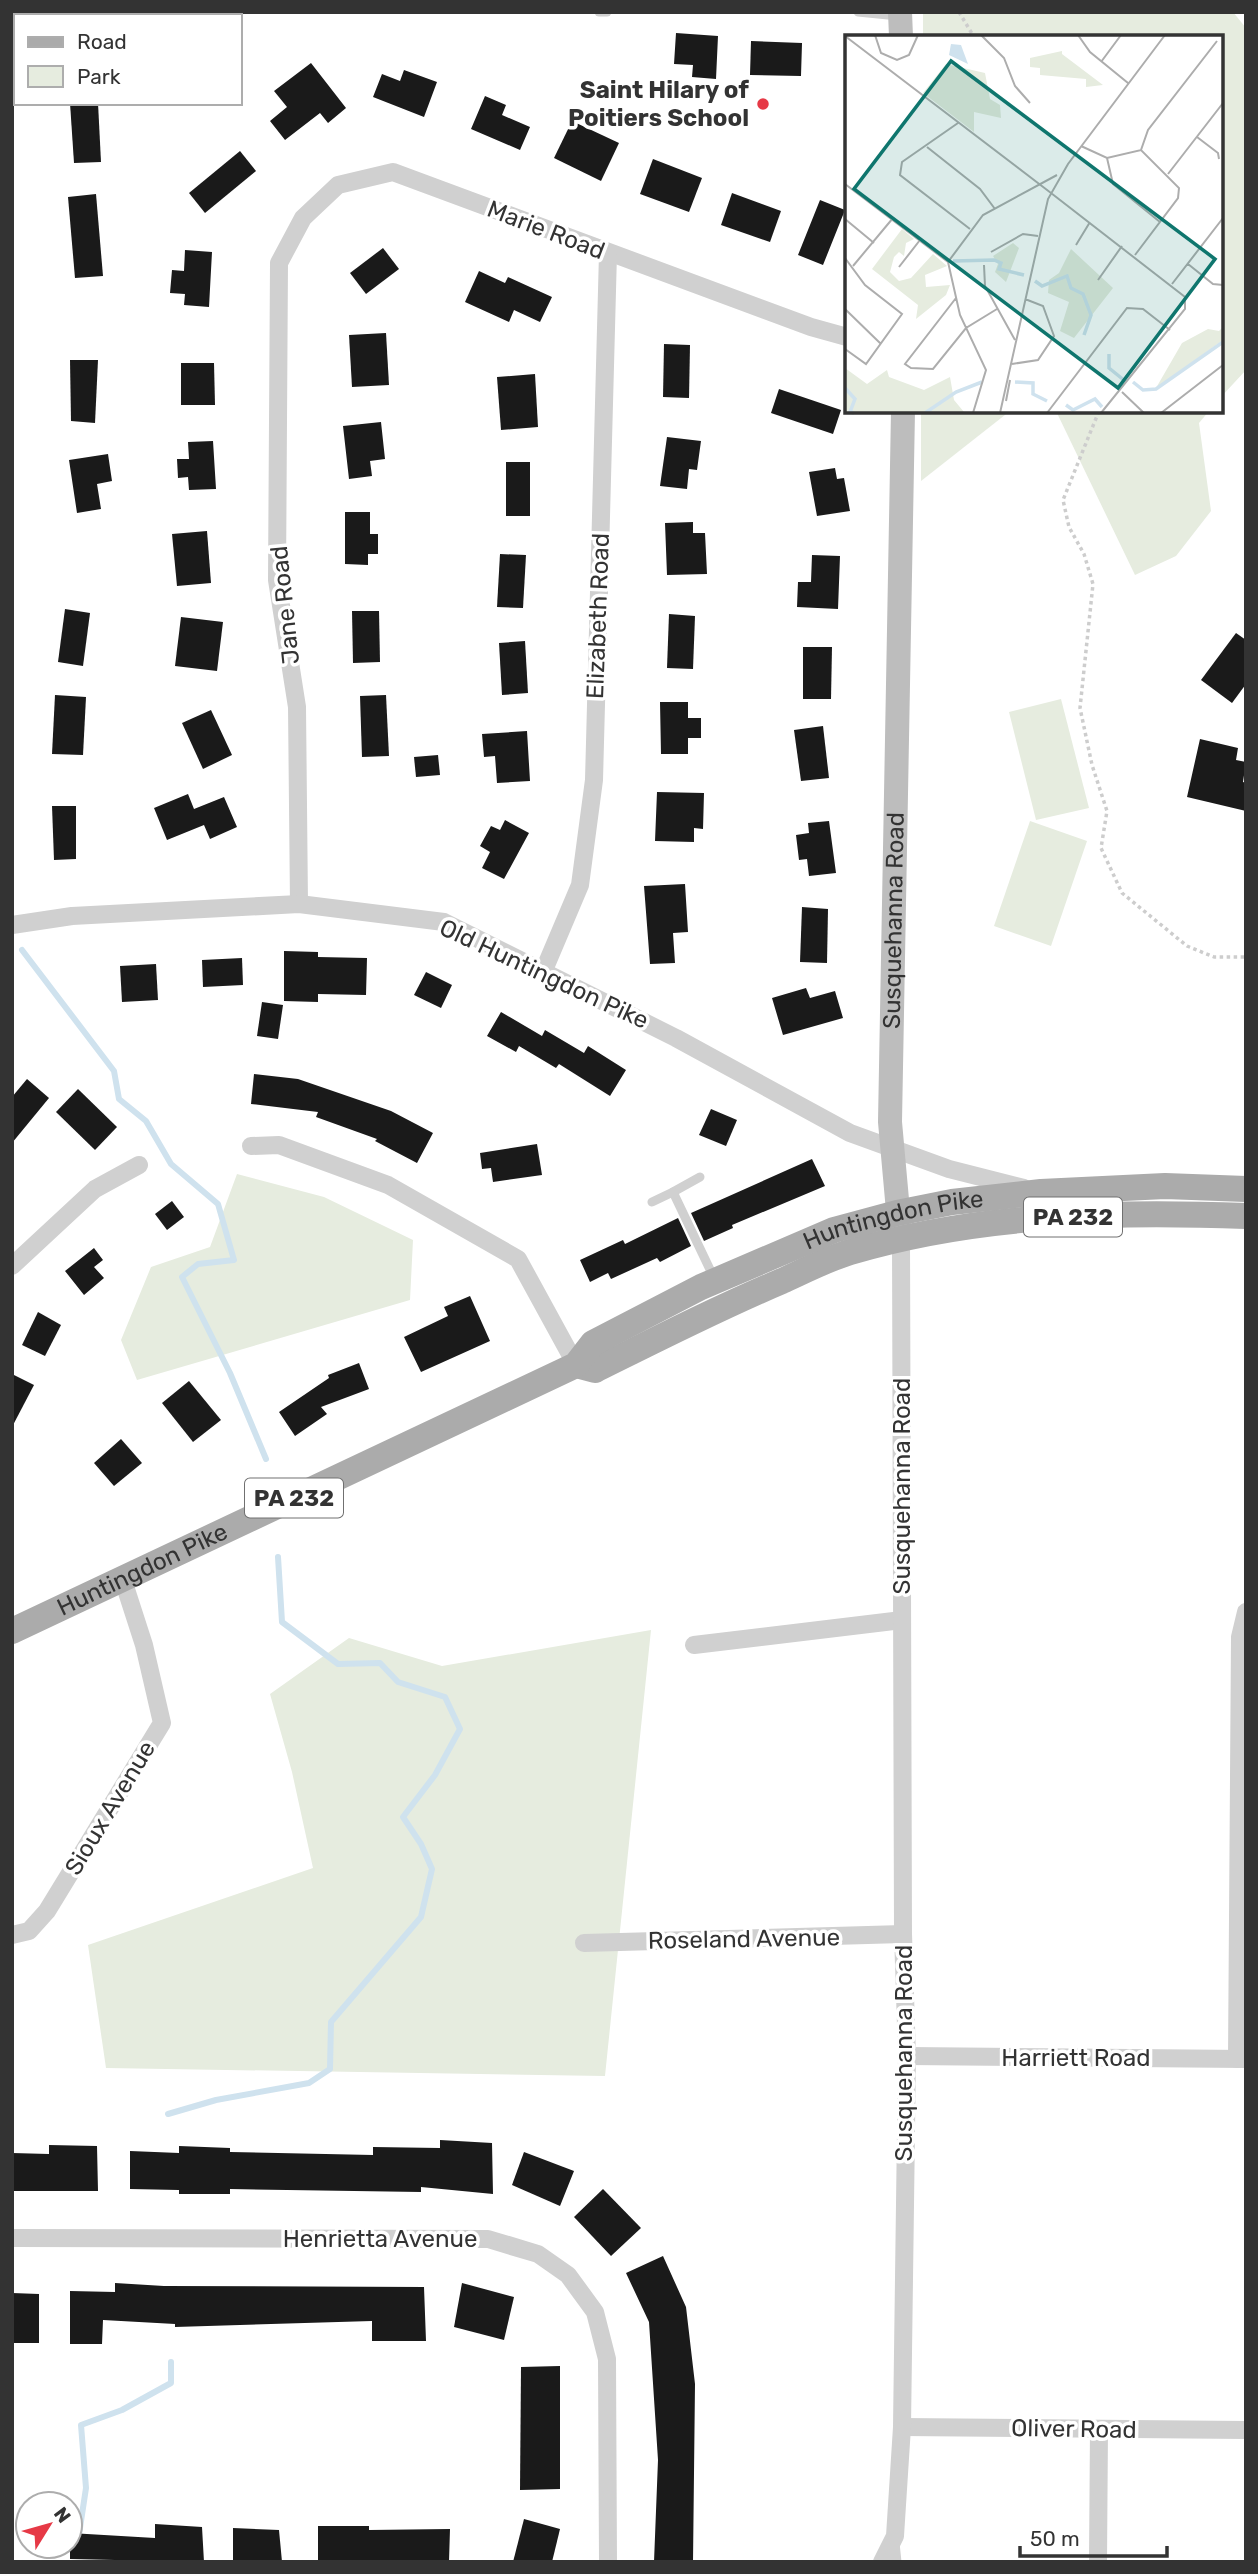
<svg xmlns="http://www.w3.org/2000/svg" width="1258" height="2574" viewBox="0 0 1258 2574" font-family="Rubik,sans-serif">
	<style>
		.green { fill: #e6ecdf }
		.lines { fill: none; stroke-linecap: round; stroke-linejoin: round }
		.stream { stroke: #cfe2ee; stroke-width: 6 }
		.building { fill: #1a1a1a }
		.path { stroke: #cdcdcd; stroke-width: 3.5; stroke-dasharray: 3.5 3.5; stroke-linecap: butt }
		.service { stroke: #d0d0d0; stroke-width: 9 }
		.minor { stroke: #d0d0d0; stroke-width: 18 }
		.secondary { stroke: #bdbdbd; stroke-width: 24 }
		.primary { stroke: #ababab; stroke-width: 26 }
		.poi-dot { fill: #e63946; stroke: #fff; stroke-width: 2.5 }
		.labels { text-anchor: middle; stroke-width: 7; stroke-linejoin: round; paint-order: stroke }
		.shield { fill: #fff; stroke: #707070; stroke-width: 2 }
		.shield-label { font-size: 23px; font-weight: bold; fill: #333 }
		.poi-label { font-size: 24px; font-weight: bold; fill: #333; stroke: #fff; text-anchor: end }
		.street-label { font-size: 24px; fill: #333; stroke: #fff }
		.inset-river { fill: none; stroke: #cfe2ee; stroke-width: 3.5 }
		.inset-road { fill: none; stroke: #adadad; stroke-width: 2 }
		.view { fill: #0f766e; fill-opacity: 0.15; stroke: #0f766e; stroke-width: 3.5 }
		.inset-edge { fill: none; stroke: #333; stroke-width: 3.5 }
	</style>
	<rect width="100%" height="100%" fill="#fff"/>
	<g class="green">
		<polygon points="923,12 1233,12 1246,28 1246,370 1221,397 1221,37 923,37"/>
		<polygon points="921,411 1010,411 921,481"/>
		<polygon points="1056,411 1209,411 1199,423 1211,511 1176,556 1135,575"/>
		<polygon points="1061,699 1089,808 1036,820 1009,712"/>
		<polygon points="1030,821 1087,841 1051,946 994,926"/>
		<polygon points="237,1174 324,1197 413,1240 410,1300 137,1380 121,1340 151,1267 210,1247"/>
		<polygon points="651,1630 605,2076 106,2068 88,1945 313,1868 292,1772 270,1694 349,1638 442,1666"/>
	</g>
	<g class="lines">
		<g class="stream">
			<polyline points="22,950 114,1071 119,1099 146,1121 171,1164 218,1204 234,1260 198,1264 182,1277 230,1373 266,1459"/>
			<polyline points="168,2114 216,2100 309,2083 330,2069 331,2022 421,1917 432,1869 421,1844 403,1817 435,1775 460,1729 445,1697 398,1682 380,1663 338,1664 282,1622 278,1557"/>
			<polyline points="78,2541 86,2488 81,2425 122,2410 171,2383 171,2362"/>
		</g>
	</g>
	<g class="building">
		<polygon points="676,33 718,36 716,79 692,77 693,65 674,64"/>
		<polygon points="751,41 802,43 801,76 750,75"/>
		<polygon points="311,63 346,108 328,123 320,113 285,140 270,121 287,107 274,91"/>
		<polygon points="404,70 437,82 424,117 373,97 382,74 400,81"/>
		<polygon points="485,96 506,105 502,115 530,127 520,150 471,129"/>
		<polygon points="70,103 98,103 101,162 74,163"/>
		<polygon points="572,121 619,143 601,181 554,158"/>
		<polygon points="240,151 256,171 205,213 189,193"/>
		<polygon points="653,159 702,178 689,212 640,194"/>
		<polygon points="732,193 781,211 770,242 721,225"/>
		<polygon points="96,194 103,276 75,278 68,197"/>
		<polygon points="820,200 845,210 823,265 798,255"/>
		<polygon points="383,248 399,269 366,294 350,273"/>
		<polygon points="185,250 212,252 209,307 184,305 185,294 170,293 172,270 184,271"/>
		<polygon points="479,271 505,283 508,277 552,297 540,322 514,310 509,322 465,302"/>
		<polygon points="386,333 389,385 352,387 349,335"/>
		<polygon points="664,344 690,345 689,398 663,397"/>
		<polygon points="70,360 98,360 95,423 71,421"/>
		<polygon points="181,363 214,363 215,405 181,405"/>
		<polygon points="535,374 538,427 501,430 497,377"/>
		<polygon points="779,389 841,410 833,434 771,413"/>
		<polygon points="381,422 385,459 370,461 372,476 349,479 343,426"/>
		<polygon points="667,437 701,441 697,470 689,469 687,489 660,486"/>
		<polygon points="213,441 216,489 189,490 188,477 178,478 177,459 189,459 188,442"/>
		<polygon points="108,454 112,481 97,484 101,509 77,513 69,460"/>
		<rect x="506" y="462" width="24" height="54"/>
		<polygon points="835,468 837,479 844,478 850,511 817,516 809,472"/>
		<polygon points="345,512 370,512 370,534 378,534 378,554 368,554 368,565 345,564"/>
		<polygon points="693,522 693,533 705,533 707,574 667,575 665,523"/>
		<polygon points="207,531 211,583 177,586 172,534"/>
		<polygon points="500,554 526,555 523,608 497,607"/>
		<polygon points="812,555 840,556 838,609 797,607 798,582 811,582"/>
		<polygon points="65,609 90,613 83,666 58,662"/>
		<polygon points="352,611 379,611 380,662 353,663"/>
		<polygon points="669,614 695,616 693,669 667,668"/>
		<polygon points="181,617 223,622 217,671 175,666"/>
		<polygon points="1236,633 1246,640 1246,684 1232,703 1201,680"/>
		<polygon points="525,641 528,693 502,695 499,643"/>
		<polygon points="803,647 832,647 831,699 803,699"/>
		<polygon points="55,695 86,697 83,755 52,754"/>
		<polygon points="386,695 389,756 362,757 360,696"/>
		<polygon points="660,702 688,702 688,718 701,718 701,738 688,738 688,754 661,754"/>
		<polygon points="211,710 232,755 203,769 182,723"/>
		<polygon points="823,726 829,778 801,781 794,730"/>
		<polygon points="527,731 530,781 497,783 495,756 484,757 482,734"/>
		<polygon points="1200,739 1238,748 1236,760 1246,762 1243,782 1246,783 1246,811 1187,797"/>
		<polygon points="438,755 440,775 416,777 414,757"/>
		<polygon points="657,792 704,793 703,829 694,828 694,842 655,841"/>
		<polygon points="188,794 194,809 224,797 237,827 210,839 204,825 167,840 154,808"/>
		<polygon points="52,806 76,806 76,859 54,860"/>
		<polygon points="505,820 529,833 504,879 482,868 490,852 480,846 491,826 500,830"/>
		<polygon points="829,821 836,873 809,876 807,859 799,860 796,835 809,833 808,823"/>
		<polygon points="685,884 688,932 673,933 675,963 650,964 644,886"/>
		<polygon points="802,907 828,909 827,963 800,962"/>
		<polygon points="284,951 318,952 318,957 367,958 366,995 318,994 318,1002 284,1001"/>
		<polygon points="242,958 243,985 203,987 202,960"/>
		<polygon points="156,964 158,1000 122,1002 120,966"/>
		<polygon points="426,972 452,985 441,1008 414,995"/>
		<polygon points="806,988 810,998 835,991 843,1018 783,1035 772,998"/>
		<polygon points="262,1002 283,1005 278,1039 257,1036"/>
		<polygon points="501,1012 542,1036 545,1030 584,1053 588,1046 626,1070 610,1096 559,1064 556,1068 519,1046 516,1052 487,1036"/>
		<polygon points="254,1074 298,1079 391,1111 433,1133 417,1163 375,1141 377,1139 316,1117 318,1112 251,1104"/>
		<polygon points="27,1079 49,1098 12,1143 12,1097"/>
		<polygon points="78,1089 117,1127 95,1150 56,1112"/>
		<polygon points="711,1109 737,1120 726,1146 699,1135"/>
		<polygon points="537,1144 542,1175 493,1182 491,1168 482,1169 480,1153"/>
		<polygon points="812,1159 825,1186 732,1225 733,1228 704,1241 691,1213"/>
		<polygon points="172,1201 184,1217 167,1230 155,1214"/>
		<polygon points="678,1218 691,1246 660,1262 657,1258 611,1279 608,1273 590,1282 580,1260 623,1240 625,1244"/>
		<polygon points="94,1248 103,1260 94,1267 104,1278 84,1295 65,1271"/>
		<polygon points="470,1296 490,1341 421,1372 404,1337 448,1316 444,1307"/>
		<polygon points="38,1312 61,1325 45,1356 22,1345"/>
		<polygon points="359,1363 369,1389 321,1407 327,1414 295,1436 279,1412 329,1378 328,1375"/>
		<polygon points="12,1374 34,1385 12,1427"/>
		<polygon points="189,1381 221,1420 193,1442 162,1403"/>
		<polygon points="121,1439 142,1463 114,1486 94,1463"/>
		<polygon points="440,2140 492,2143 493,2194 421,2187 421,2192 230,2189 230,2194 179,2194 179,2190 130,2189 130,2151 179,2153 179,2146 230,2148 230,2152 373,2155 373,2147 440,2148"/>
		<polygon points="49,2145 97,2146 98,2191 12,2191 12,2153 49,2154"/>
		<polygon points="524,2152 574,2171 560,2206 512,2185"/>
		<polygon points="603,2189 641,2228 611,2256 574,2217"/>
		<polygon points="663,2256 686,2307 695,2384 693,2562 654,2562 658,2460 649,2322 626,2273"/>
		<polygon points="115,2283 164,2286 424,2287 426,2341 372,2341 372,2321 175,2327 175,2324 103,2320 102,2344 70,2344 70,2291 115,2292"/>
		<polygon points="462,2283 514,2297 504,2340 454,2327"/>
		<polygon points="12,2293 39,2294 39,2343 12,2343"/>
		<polygon points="560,2366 560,2489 520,2490 521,2367"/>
		<polygon points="524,2519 560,2529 552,2562 513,2562"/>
		<polygon points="155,2524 202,2527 204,2562 70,2559 70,2533 155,2538"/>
		<polygon points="318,2526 369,2526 369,2530 450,2529 449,2562 318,2562"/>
		<polygon points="233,2528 279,2530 282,2562 233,2562"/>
	</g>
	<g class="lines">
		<g class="path">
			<polyline points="959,12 974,37"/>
			<polyline points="1099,411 1063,500 1069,527 1084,554 1093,584 1080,708 1092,765 1107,811 1101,848 1122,893 1187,946 1214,957 1246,957"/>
		</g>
		<g class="service">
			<polyline points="599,12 607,12"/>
			<polyline points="858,12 898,16"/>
			<polyline points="673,1192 700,1177"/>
			<polyline points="652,1202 673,1192 715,1280"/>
			<polyline points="895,2543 897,2562"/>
		</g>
		<g class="minor">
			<polyline points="299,904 297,707 277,580 279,263 303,218 338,185 393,172 811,327 847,337"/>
			<polyline points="12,925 72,916 299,904 444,922 676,1038 850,1133 949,1169 1024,1188"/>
			<polyline points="544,970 580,885 594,780 608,253"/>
			<polyline points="251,1146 279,1145 388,1185 518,1259 576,1365"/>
			<polyline points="12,1266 95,1189 139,1165"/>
			<polyline points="694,1645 902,1620"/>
			<polyline points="12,1935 29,1931 47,1911 162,1723 144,1645 123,1580"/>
			<polyline points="584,1943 903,1934"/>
			<polyline points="907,2056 1246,2059"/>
			<polyline points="1237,2059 1240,1637 1246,1612"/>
			<polyline points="12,2238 488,2239 538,2254 568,2275 595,2312 607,2359 608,2562"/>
			<polyline points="902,2427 1246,2430"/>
			<polyline points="882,2562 895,2536 902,2427 907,2056 903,1934 901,1240"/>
			<polyline points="1098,2562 1099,2429"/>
		</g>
		<g class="secondary">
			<polyline points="900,12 901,37"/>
			<path id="s1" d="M900,1233L890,1122L903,411"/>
		</g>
		<g class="primary">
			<path d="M576,1365L595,1370C657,1339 718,1308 782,1281C804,1271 827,1259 850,1252C978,1214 1114,1211 1246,1216"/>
			<path id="s2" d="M12,1631L576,1365L593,1343L701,1287L834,1230L897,1213L952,1202L1041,1192L1165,1186L1246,1189"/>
		</g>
	</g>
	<circle class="poi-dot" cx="763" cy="104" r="7"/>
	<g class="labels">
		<g class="shield">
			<rect x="1024" y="1197.5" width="98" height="39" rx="5"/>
			<rect x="245" y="1478.5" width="98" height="39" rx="5"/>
		</g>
		<g class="shield-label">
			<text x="1073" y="1225">PA 232</text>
			<text x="294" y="1506">PA 232</text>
		</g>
		<g class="poi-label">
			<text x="749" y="98">Saint Hilary of<tspan x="749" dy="28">Poitiers School</tspan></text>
		</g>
		<g class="street-label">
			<text transform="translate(546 230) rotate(21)" y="8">Marie Road</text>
			<text transform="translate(285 605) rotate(-96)" y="8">Jane Road</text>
			<text transform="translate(598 616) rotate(-88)" y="8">Elizabeth Road</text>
			<text dy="8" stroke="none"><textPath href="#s1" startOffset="313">Susquehanna Road</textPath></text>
			<text transform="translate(544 974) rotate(25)" y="8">Old Huntingdon Pike</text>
			<text dy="8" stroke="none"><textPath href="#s2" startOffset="978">Huntingdon Pike</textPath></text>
			<text transform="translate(902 1486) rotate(-90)" y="8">Susquehanna Road</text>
			<text dy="8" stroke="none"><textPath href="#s2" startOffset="144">Huntingdon Pike</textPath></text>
			<text transform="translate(110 1808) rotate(-59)" y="8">Sioux Avenue</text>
			<text transform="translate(744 1939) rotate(-1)" y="8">Roseland Avenue</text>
			<text transform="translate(904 2053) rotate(-90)" y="8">Susquehanna Road</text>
			<text x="1076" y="2066">Harriett Road</text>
			<text x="380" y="2247">Henrietta Avenue</text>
			<text transform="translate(1074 2429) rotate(1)" y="8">Oliver Road</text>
		</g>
	</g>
	<g transform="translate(845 35)">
		<rect width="378" height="378" fill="#fff"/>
		<path d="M217,16V19L258,50L241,52V44L195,40V33L185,32V23ZM101,29L140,38L145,64L155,70L156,83L129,77V97L78,58ZM57,194L69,204L61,208L59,221L54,217L49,222L45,237L54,246L66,243L88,219L102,231L80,240L81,252L105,250L101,260L71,284L73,270L27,234ZM168,208L174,213L161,247L150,237L153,229L148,221ZM226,214L268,253L229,303L215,296L224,267L203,258L204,245L214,238ZM378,292V305L311,353L337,308L363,294L374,296ZM0,333L22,349L42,335L44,342L79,355L105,342L109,365L119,377L0,378Z" fill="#e6ecdf"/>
		<path d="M106,9L116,10L123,29L104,20Z" fill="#cfe2ee"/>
		<path class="inset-river" d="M108,226L149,225L156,228L154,234L179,240M190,246L197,251L222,241L226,253L238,259L246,280L239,300M264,319V333L280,346M170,347L188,348V359L202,366M288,347L298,355L311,354L378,307M0,353L10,364L5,377L9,378M221,370L228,375L250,364L257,372M80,378L111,357L137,347"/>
		<path class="inset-road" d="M30,0L36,18L52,25L64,20L73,0M136,0L159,23L170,51L185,68M233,0L245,17L283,48M0,1L206,158M256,27L276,0M113,88L57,127L55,140L125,194M352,102L373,118L374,124M236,111L262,123L296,115L334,153L333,163L290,220M82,112L135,154L150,174M296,115L303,95L372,6M262,123L268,149L315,187M323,139L378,68M0,149L103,227M206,158L340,262V274L256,378M0,184L29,208M231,210L245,187M146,217L178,199L193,201M0,223L20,250L57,279L21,329L0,314M343,229L368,249L378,250M139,230L140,251L170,305M8,231L48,183M54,232L75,205M253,245L277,211M327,249L378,183M111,263L60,329L66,333L88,334L121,293L152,274M0,274L36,309M167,329L193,325L209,301L198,271L180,264M277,357L299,378M161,366L165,345M128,378L141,335L115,280L103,227L138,180L212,140M155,378L203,164L223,129L320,0M202,378L282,273L298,274L325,295M316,378L378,330"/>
		<path class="view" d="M106,26L370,224L273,353L9,154Z"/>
		<rect width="378" height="378" class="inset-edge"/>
	</g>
	<rect width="1258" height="2574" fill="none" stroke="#333333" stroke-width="28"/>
	<rect x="14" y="14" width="228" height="91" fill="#ffffff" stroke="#adadad" stroke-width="2"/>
	<rect x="28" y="37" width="35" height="10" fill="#ababab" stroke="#adadad" stroke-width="2"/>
	<text x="77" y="49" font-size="21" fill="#333333">Road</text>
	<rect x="28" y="66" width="35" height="21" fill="#e6ecdf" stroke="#adadad" stroke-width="2"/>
	<text x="77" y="84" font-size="21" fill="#333333">Park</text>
	<g transform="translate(49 2525) rotate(53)"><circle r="33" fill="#ffffff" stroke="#adadad" stroke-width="2"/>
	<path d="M0-5L12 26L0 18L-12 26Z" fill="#e63946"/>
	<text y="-10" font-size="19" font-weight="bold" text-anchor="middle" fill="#333333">N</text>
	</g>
	<path d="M1020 2546v10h147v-10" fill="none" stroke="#333333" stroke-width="3.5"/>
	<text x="1030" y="2546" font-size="21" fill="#333333" stroke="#ffffff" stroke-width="5" paint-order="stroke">50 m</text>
</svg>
